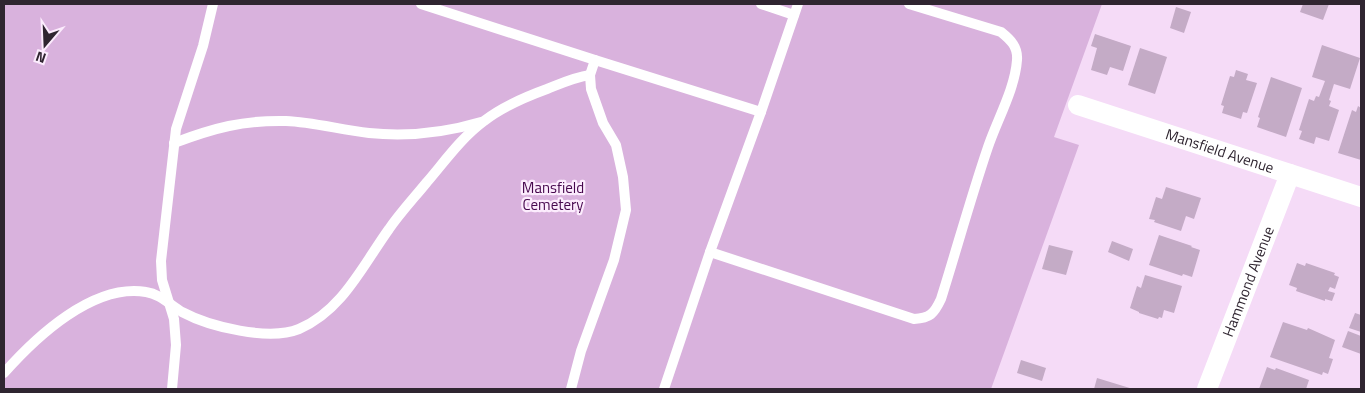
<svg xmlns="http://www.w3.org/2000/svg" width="1365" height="393" viewBox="0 0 1365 393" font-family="'Titillium Web',sans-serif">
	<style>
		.green { fill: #d9b2dd }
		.building { fill: #c4abc6 }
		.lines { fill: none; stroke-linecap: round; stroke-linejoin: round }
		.service { stroke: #fff; stroke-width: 10 }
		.minor { stroke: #fff; stroke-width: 20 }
		.labels { text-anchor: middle; stroke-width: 4.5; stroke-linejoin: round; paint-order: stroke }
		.street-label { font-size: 15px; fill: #2f2530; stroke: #fcecfd }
		.park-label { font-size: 15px; fill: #46074d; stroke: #fcecfd }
	</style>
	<rect width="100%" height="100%" fill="#f5dbf7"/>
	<polygon class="green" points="4,4 1102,4 1054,137 1079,145 991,389 4,389"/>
	<g class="building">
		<polygon points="1303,4 1329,4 1323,20 1300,12"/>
		<polygon points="1176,7 1191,12 1184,33 1170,28"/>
		<polygon points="1095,34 1131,46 1123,71 1110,67 1107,75 1091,70 1097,48 1091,46"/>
		<polygon points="1322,45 1360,58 1350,89 1334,84 1329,100 1331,101 1329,106 1339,110 1329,141 1316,137 1314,144 1299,139 1302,131 1299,130 1309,99 1314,101 1316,96 1319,97 1325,81 1312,77"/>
		<polygon points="1140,48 1167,57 1155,94 1128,85"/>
		<polygon points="1236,70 1248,74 1246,80 1257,83 1247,113 1243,112 1241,119 1222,113 1224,106 1221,105 1230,76 1234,77"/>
		<polygon points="1271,77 1302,88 1286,137 1257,127 1260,118 1258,117"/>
		<polygon points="1358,106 1361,108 1361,160 1338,153 1352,110 1356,112"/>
		<polygon points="1166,187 1201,198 1194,219 1186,216 1181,231 1154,222 1155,220 1149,219 1156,197 1162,199"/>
		<polygon points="1159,235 1192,246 1191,247 1200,250 1192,277 1183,274 1182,276 1149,265"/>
		<polygon points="1112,241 1133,249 1129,261 1108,252"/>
		<polygon points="1049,245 1073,251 1066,275 1042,269"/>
		<polygon points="1297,263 1305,266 1306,263 1335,273 1334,275 1339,277 1335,289 1330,287 1328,291 1335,293 1332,301 1325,299 1325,301 1296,291 1297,288 1289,285"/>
		<polygon points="1145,275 1182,286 1174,313 1164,310 1162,318 1159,317 1158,319 1139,313 1139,312 1130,308 1137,286 1141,288"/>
		<polygon points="1355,313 1361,315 1361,332 1349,328"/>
		<polygon points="1283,322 1307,330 1308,328 1335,340 1329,358 1333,359 1328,374 1323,372 1322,375 1270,357"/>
		<polygon points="1348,331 1361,336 1361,354 1342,347"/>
		<polygon points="1021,360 1046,368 1042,381 1017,373"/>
		<polygon points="1267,367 1275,370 1276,368 1309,380 1306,389 1259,389"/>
		<polygon points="1097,378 1133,389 1094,389"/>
	</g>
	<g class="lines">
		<g class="service">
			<polyline points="421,4 595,60 590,75 591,89 603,123 616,145 623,177 626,210 614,260 581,351 571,389"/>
			<polyline points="761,4 794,15"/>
			<path d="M595,60L761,112L710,252L914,319C930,318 934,314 941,299C957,248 971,197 988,147C997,120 1015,89 1017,60C1018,47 1011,40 1001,32L909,4"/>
			<polyline points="761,112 798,4"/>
			<path d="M174,143C214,128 243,120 286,121C313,122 341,130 369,133C408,137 444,133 481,122"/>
			<path d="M4,373C36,337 93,283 146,292C160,294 170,305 182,312C210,327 269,341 299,329C342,311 363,265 389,229C400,213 414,198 427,182C445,161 461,138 484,121C502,107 525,97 547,89C562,83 575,77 590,75"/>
			<polyline points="172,389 176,345 174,319 162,280 161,261 176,129 203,46 213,4"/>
			<polyline points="664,389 710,252"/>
		</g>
		<g class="minor">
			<path id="s1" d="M1078,105L1361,197"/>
			<path id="s2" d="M1207,389L1290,174"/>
		</g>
	</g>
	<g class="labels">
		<g class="street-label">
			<text dy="5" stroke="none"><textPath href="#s1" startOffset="149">Mansfield Avenue</textPath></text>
			<text dy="5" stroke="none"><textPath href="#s2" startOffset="115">Hammond Avenue</textPath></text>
		</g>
		<g class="park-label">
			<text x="553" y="193">Mansfield<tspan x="553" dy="17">Cemetery</tspan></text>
		</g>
	</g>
	<rect width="1365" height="393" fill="none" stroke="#2f2530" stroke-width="10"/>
	<g transform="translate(45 45) rotate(199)" stroke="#fcecfd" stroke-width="4" paint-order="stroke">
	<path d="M0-4L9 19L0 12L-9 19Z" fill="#2f2530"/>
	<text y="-8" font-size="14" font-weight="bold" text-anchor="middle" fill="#2f2530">N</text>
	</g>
</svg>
